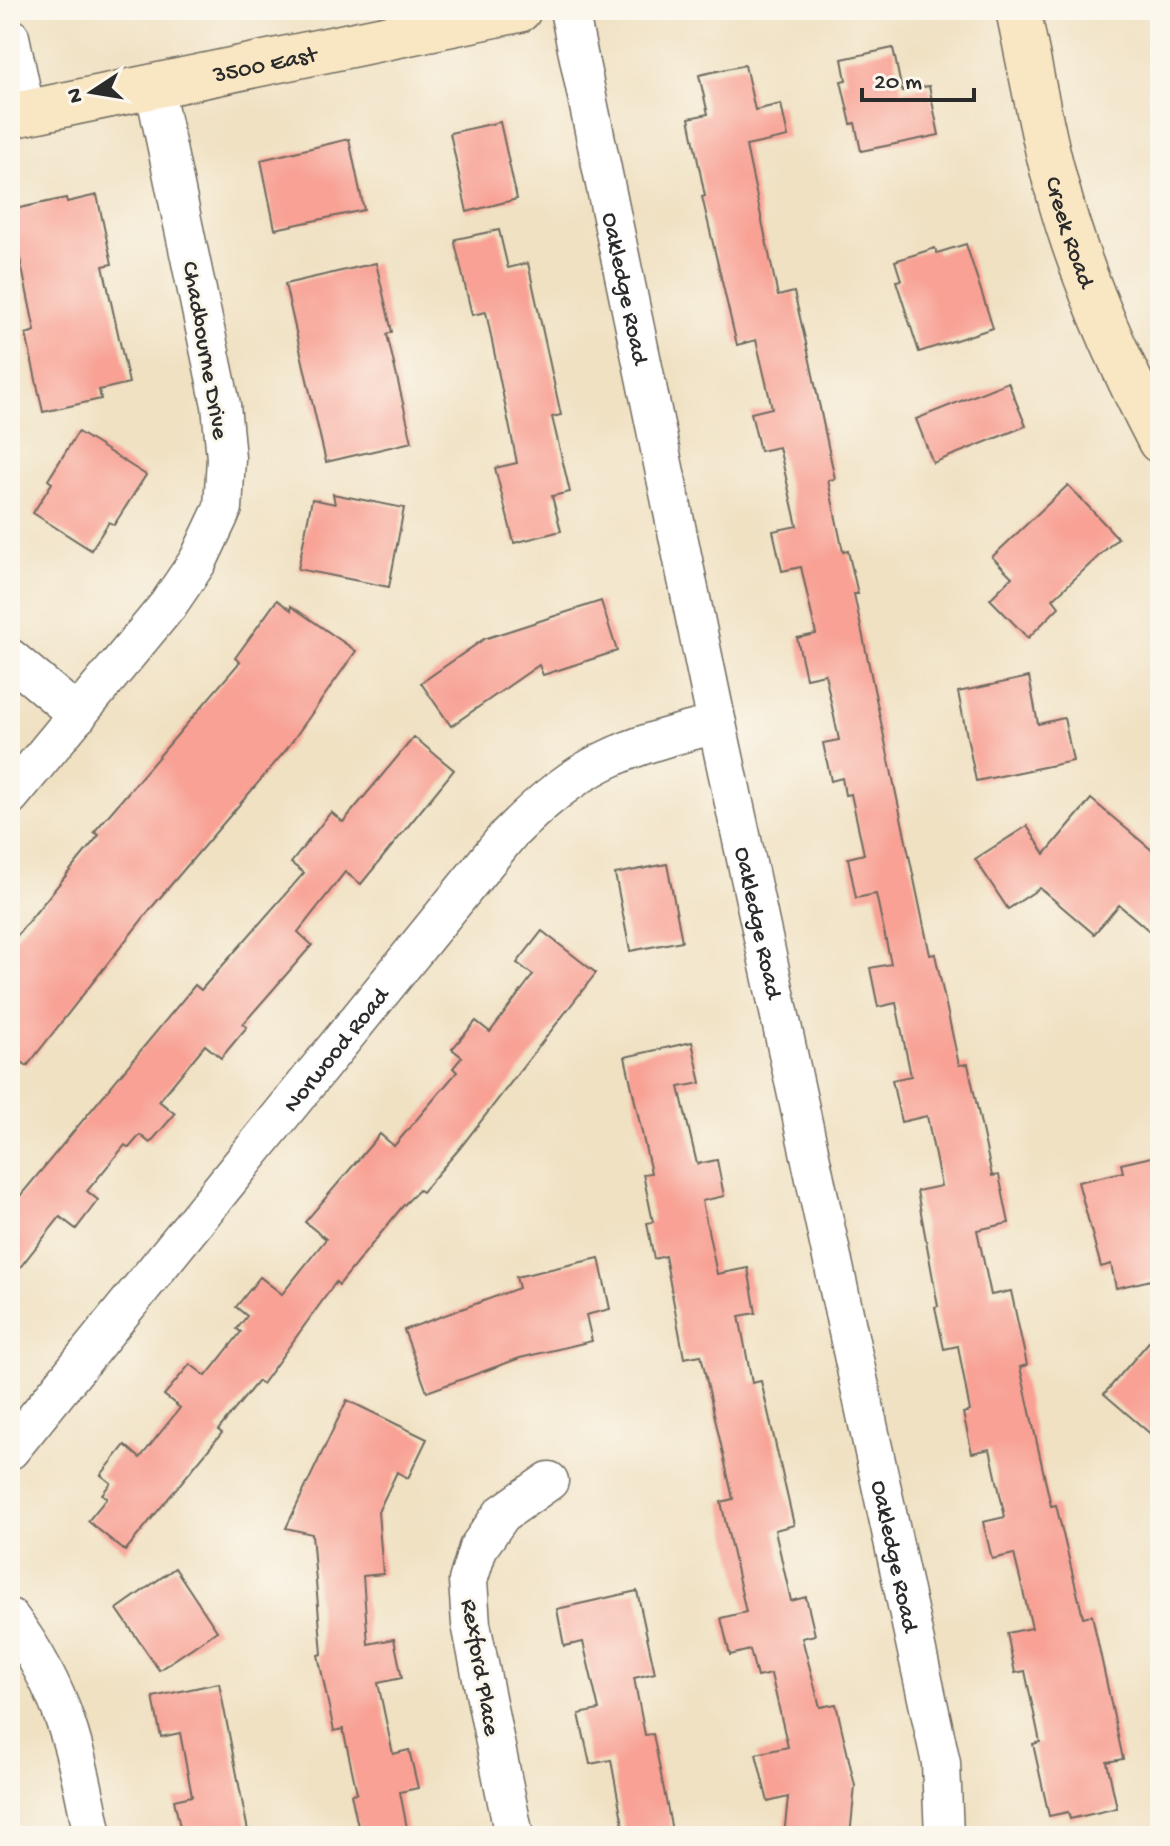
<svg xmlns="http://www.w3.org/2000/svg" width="1170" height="1846" viewBox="0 0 1170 1846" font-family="'Gochi Hand',sans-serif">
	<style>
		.building { fill: #f8a194 }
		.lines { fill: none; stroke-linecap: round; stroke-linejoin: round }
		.street-casing { stroke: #706b60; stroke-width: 41 }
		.secondary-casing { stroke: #706b60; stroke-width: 47 }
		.street { stroke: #fff; stroke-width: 38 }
		.secondary { stroke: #f9e7c3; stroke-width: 44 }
		.labels { text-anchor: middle; stroke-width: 6; stroke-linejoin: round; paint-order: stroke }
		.street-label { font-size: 24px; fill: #2b2b2b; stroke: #fbf7ec }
	</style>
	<rect width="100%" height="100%" fill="#fbf7ec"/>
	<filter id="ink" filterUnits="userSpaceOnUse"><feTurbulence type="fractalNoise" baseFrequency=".0125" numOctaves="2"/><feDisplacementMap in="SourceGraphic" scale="16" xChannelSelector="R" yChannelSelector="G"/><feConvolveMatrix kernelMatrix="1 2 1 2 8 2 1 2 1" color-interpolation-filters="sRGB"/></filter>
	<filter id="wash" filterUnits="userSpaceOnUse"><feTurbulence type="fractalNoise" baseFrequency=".006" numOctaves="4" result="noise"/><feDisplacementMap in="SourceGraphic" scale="32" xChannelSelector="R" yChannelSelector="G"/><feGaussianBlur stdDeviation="1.8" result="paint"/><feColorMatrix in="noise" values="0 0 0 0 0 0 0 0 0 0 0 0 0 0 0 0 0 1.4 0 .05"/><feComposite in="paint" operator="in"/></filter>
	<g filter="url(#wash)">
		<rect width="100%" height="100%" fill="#f0e1c3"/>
		<g id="blocks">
			<g class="building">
				<polygon points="893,48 902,91 929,86 939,135 861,151 855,123 851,124 841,81 846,80 842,59"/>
				<polygon points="745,65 755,110 781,104 788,137 746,146 778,296 794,292 809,356 835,479 828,480 843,552 848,551 858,594 854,594 930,955 935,954 959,1065 968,1064 992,1176 999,1175 1009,1223 977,1230 991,1295 1011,1291 1027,1365 1020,1367 1051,1506 1056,1505 1083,1617 1092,1615 1123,1759 1107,1762 1117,1808 1070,1819 1068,1812 1049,1816 1033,1744 1040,1742 1025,1671 1015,1673 1007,1633 1032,1628 1014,1554 992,1559 983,1522 1005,1517 990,1449 972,1453 963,1413 970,1411 958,1346 944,1349 935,1307 938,1306 917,1191 941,1186 927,1116 901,1122 892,1080 911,1076 896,1003 878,1007 870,968 891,964 876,894 856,898 848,858 864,854 851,794 845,795 842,778 831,781 823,743 839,740 825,674 806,678 797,638 816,634 801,567 782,571 773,531 797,526 779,447 760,451 751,413 772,408 756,340 737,345 702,197 705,196 689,118 708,114 699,75"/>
				<polygon points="500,122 517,199 467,212 450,133"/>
				<polygon points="349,139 364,210 275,229 261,160"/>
				<polygon points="97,195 112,264 103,266 129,383 99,390 101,399 43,412 26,334 35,331 10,210 66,198 67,202"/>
				<polygon points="499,230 508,268 528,263 561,415 552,417 570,492 552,496 561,531 514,543 495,468 517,463 486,312 472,315 455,243 456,239"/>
				<polygon points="966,244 993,328 919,352 896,281 901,280 895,261 935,248 937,253"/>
				<polygon points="376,263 392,332 387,334 412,442 326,462 285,284"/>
				<polygon points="1008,382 1026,426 933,463 916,419"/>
				<polygon points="78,432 146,475 114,525 109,522 91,550 33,513 52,483 48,480"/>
				<polygon points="1068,485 1118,538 1053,599 1059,607 1028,638 990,599 1012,577 992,557"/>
				<polygon points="333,494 404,508 389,587 298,569 312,499 335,504"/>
				<polygon points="277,600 291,610 291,606 356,651 286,750 152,907 27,1066 10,1052 10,944 99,835 94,832 240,662 235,658"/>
				<polygon points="601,601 617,651 543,675 539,665 451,726 421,683 484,639"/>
				<polygon points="1029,677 1038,724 1064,718 1073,761 976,781 958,692"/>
				<polygon points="414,737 454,770 361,884 345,872 298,932 312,945 243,1024 247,1027 221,1058 205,1045 159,1101 175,1114 150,1143 140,1135 129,1148 125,1145 87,1191 98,1200 76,1229 60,1217 10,1280 10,1208 195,985 201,990 304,873 291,863 331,812 343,822"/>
				<polygon points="1091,799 1160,857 1160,940 1119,905 1094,934 1040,888 1008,909 975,859 1027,826 1045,854"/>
				<polygon points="667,864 682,941 630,951 615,874"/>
				<polygon points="542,931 596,973 460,1148 422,1192 419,1190 402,1207 339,1285 336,1282 262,1384 258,1381 218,1430 222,1433 125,1551 88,1521 107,1498 102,1494 111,1483 101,1475 125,1445 140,1458 180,1408 164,1395 190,1364 206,1376 241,1332 237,1329 247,1316 236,1307 260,1277 282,1294 326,1239 305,1222 380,1134 394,1146 457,1072 453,1068 462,1057 452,1049 476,1021 490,1032 533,975 517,963"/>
				<polygon points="692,1042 701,1083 679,1087 697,1164 717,1160 724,1196 702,1201 717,1274 748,1268 756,1313 739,1316 752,1383 761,1381 794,1525 775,1530 791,1601 806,1597 815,1635 802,1638 820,1707 836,1704 855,1786 850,1836 784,1836 788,1797 768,1802 756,1754 788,1747 771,1674 757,1677 750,1650 730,1655 721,1618 746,1612 721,1502 733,1499 701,1355 684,1358 665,1256 654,1259 647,1223 653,1222 643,1174 651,1173 625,1057"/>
				<polygon points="1160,1155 1160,1218 1154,1219 1160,1246 1160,1278 1116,1288 1111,1264 1101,1267 1078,1182 1123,1172 1121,1164"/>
				<polygon points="599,1258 610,1309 586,1315 592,1341 520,1358 427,1392 404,1330 519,1288 516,1277"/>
				<polygon points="1160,1329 1160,1442 1104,1394"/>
				<polygon points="347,1400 427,1439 408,1478 397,1472 378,1512 383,1574 363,1576 368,1644 394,1639 402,1678 378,1683 393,1754 409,1750 418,1788 400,1792 407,1828 372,1836 360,1836 351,1794 357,1793 343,1729 334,1731 318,1655 322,1654 312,1534 286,1528"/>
				<polygon points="175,1568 217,1631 159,1670 117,1609"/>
				<polygon points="637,1591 655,1673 634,1678 645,1735 653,1734 673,1836 625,1836 611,1760 590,1764 579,1714 599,1710 583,1642 564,1646 557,1609"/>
				<polygon points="219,1683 249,1836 182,1836 174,1800 192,1796 180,1733 161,1737 153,1697"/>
			</g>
		</g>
	</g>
	<g filter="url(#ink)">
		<use href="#blocks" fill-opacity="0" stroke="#706b60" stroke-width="2"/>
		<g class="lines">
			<g class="street-casing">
				<g id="street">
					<path id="s1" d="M569,10L717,724L941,1763L944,1836"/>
					<polyline points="10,37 26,113"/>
					<polyline points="10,658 78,715"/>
					<polyline points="10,796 168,605 198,561 223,508 226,458 221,405 154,86"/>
					<path id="s2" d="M10,1450L508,835C579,763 621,748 717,724"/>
					<path d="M10,1618C64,1690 76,1750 93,1836"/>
					<polyline points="514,1836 471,1624 468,1581 478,1548 502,1514 549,1481"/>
				</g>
			</g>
			<g class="secondary-casing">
				<g id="secondary">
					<path id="s3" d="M1018,10C1035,89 1048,170 1075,247C1098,314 1127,378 1160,441"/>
					<path id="s4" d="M10,116L519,10"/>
				</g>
			</g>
			<use href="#street" class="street"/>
			<use href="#secondary" class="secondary"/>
		</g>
	</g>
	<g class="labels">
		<g class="street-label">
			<text dy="8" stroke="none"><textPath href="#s4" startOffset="260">3500 East</textPath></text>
			<text dy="8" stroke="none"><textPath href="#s3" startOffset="228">Creek Road</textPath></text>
			<text dy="8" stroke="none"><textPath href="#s1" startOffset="284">Oakledge Road</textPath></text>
			<text transform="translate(207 350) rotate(80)" y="8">Chadbourne Drive</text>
			<text dy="8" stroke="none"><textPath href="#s1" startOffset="932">Oakledge Road</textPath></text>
			<text dy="8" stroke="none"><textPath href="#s2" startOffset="516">Norwood Road</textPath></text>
			<text dy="8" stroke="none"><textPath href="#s1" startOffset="1580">Oakledge Road</textPath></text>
			<text transform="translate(482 1667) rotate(80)" y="8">Rexford Place</text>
		</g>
	</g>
	<rect width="1170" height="1846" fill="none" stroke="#fbf7ec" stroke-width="40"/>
	<g transform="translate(92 92) rotate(258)" stroke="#fbf7ec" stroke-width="6" paint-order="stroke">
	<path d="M0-6L14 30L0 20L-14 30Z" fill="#2b2b2b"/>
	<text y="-12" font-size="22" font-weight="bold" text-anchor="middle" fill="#2b2b2b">N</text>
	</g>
	<path d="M862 88v12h112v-12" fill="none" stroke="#2b2b2b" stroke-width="4"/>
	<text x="874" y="88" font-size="24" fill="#2b2b2b" stroke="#fbf7ec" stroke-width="6" paint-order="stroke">20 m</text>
</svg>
